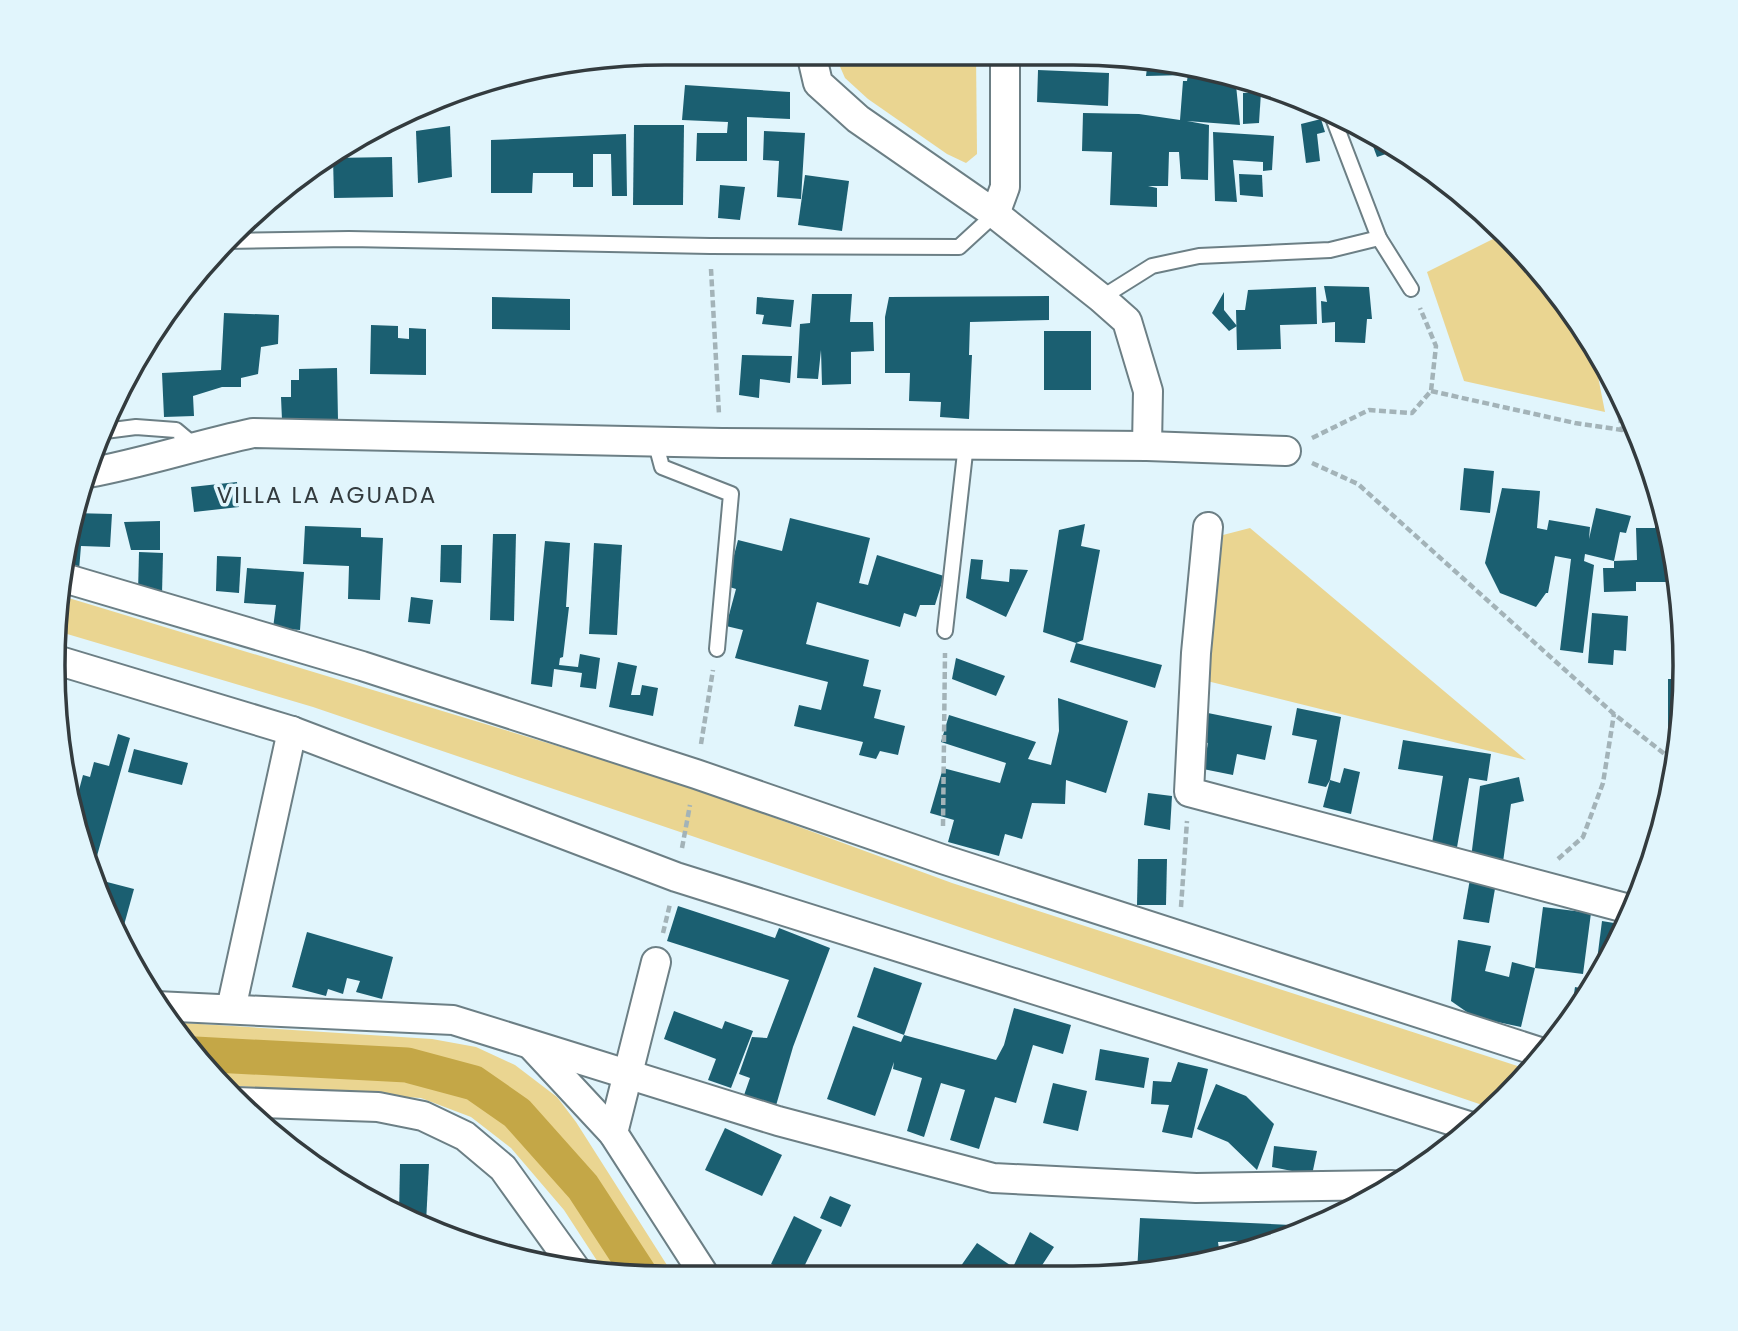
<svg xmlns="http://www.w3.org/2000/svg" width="1738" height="1331" viewBox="0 0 1738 1331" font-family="Poppins,sans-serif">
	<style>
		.green { fill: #ead591 }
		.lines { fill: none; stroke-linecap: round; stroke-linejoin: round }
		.canal { stroke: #c4a747; stroke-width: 35 }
		.building { fill: #1b5f71 }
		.lane-casing { stroke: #6c7f85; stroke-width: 18 }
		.street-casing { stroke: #6c7f85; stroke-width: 32 }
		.path { stroke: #a3b3b8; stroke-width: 4.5; stroke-dasharray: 7 3.5; stroke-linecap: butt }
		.lane { stroke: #fff; stroke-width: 14 }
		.street { stroke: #fff; stroke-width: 28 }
		.labels { text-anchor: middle; stroke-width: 7; stroke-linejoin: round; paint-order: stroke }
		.neighbourhood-label { font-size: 23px; letter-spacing: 2px; fill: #333b3e; stroke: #e1f5fc }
		.rim { fill: none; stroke: #333b3e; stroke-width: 3.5 }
	</style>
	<rect width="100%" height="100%" fill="#e1f5fc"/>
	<g class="green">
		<polygon points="834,53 976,53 977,154 966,163 947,154 868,99 845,78"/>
		<polygon points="1499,236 1582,325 1591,341 1605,412 1464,381 1427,272"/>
		<polygon points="1250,528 1526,760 1207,681 1223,535"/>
		<polygon points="62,596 680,783 952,883 1530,1070 1506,1099 1494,1109 313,707 57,631"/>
		<polygon points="169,1022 432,1039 476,1047 515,1065 557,1097 576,1122 672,1273 605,1273 564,1210 511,1148 471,1117 421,1098 221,1085"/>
	</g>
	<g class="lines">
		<polyline class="canal" points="195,1054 407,1065 474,1083 517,1113 583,1187 639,1273"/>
	</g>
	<g class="building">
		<polygon points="1148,60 1187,66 1186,75 1146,76"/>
		<polygon points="1189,66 1235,75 1240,125 1187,121 1209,125 1208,180 1181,179 1179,152 1169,152 1168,186 1148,186 1157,188 1157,207 1110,205 1112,152 1082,151 1083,113 1139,114 1180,120 1183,81 1187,81"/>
		<polygon points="1038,70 1109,73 1108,106 1037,102"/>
		<polygon points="685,85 790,92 790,119 747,117 747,161 696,161 697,133 727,133 728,122 682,120"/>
		<polygon points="1261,92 1259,123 1243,124 1243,93"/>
		<polygon points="1321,119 1325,132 1317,134 1320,161 1306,163 1301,124"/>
		<polygon points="634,125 684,125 683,205 633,205"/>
		<polygon points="450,126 452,177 418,183 416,131"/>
		<polygon points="1367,130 1371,133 1398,150 1377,157"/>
		<polygon points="764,131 805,133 801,199 777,197 779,161 763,160"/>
		<polygon points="1213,132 1274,136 1272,170 1263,171 1263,162 1233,160 1237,202 1215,201"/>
		<polygon points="626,134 627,196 612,196 611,154 593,154 593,187 573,187 573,173 533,173 532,193 491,193 491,140"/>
		<polygon points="392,157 393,197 334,198 333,158"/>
		<polygon points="1239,174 1262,175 1263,197 1240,195"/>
		<polygon points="805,175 849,181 842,231 798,225"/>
		<polygon points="720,185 745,187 740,220 718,218"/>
		<polygon points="1324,286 1369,287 1372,319 1367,319 1365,343 1335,342 1335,322 1322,323 1321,301 1327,302"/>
		<polygon points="1316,287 1317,324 1280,325 1281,349 1237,350 1236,310 1245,310 1248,290"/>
		<polygon points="1224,292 1224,310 1237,326 1229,331 1212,313"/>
		<polygon points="812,294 852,294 850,322 873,322 874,351 851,352 851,384 822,385 821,350 818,379 797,378 800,324 810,323"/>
		<polygon points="1049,296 1049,320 970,322 969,355 972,355 969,419 940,417 941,402 909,401 910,373 885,373 885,317 889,297"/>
		<polygon points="492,297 570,299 570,330 492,329"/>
		<polygon points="757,297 794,300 791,327 762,324 764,315 756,314"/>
		<polygon points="224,313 279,315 278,344 261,347 258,374 241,378 241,387 222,387 193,396 194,416 164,417 162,373 221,370"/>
		<polygon points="371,325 398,326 398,338 409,339 409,328 426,329 426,375 370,374"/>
		<rect x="1044" y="331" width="47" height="59"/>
		<polygon points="742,355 792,356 790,383 760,379 759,398 739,395"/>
		<polygon points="337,368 338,420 282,420 281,397 291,397 291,380 299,380 299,369"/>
		<polygon points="1464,468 1494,471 1490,513 1460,510"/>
		<polygon points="237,482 239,507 194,512 191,487"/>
		<polygon points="1502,488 1540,491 1537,528 1547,530 1549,520 1590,527 1589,539 1596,508 1631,516 1626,533 1620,532 1614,561 1637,560 1636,528 1655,528 1655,518 1665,517 1674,546 1677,582 1636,582 1636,591 1604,592 1603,568 1614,568 1614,561 1585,554 1584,561 1594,565 1583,653 1560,650 1571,559 1555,556 1548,593 1546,593 1536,607 1500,593 1485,563"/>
		<polygon points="73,513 112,514 110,547 81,546 79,570 65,569"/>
		<polygon points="790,518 870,538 859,583 868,585 877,555 944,576 935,605 920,605 916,617 904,613 900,627 817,602 806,644 869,660 863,686 881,690 874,718 905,726 898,755 880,751 876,759 859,755 863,742 794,726 799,705 821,710 828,682 735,658 743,630 726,626 736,589 726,586 738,540 782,551"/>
		<polygon points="160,521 160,550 131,550 124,522"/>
		<polygon points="1085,524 1081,546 1100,550 1083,640 1076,643 1043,632 1059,530"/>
		<polygon points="305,526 361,528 361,537 383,538 380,600 348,599 349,566 303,564"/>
		<polygon points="493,534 516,534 514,621 490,620"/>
		<polygon points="545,541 570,543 566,607 569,607 563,657 560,658 559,665 578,667 580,654 600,658 596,689 580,687 582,673 554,669 552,687 531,684"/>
		<polygon points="594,543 622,545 617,635 589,634"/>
		<polygon points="441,545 462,545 461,583 440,582"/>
		<polygon points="139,552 163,553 162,594 138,593"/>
		<polygon points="217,556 241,557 239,593 216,591"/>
		<polygon points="971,559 983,560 981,579 1009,582 1010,569 1028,570 1006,617 966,598"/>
		<polygon points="247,568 304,572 300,630 273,628 276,605 244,603"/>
		<polygon points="411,597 433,600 430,624 408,622"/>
		<polygon points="1592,613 1628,616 1626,651 1614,650 1613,665 1588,663"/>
		<polygon points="1076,643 1162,665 1155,688 1070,662"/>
		<polygon points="956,658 1005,676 996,696 952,679"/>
		<polygon points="618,662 637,666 631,695 640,695 642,685 658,688 653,716 609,707"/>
		<polygon points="1668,679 1684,679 1678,737 1668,737"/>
		<polygon points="1058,698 1128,721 1106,793 1066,780 1065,804 1032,803 1022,839 1005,834 999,856 948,842 954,820 930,813 943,768 1000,783 1006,763 941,742 949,715 1036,742 1028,759 1051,765 1059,731"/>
		<polygon points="1297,708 1341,717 1330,780 1326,787 1308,783 1317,740 1292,735"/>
		<polygon points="1203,712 1272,726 1265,760 1237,754 1233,775 1203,769 1208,743 1197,741"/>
		<polygon points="118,734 130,738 97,856 83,853 73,789 79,790 83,775 90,777 94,762 109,766"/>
		<polygon points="1403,740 1491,754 1487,781 1469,778 1456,853 1431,849 1443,776 1398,769"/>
		<polygon points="134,749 188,763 182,785 128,772"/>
		<polygon points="1344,768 1360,772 1351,814 1323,807 1330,780 1340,783"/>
		<polygon points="1519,777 1524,801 1511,804 1503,862 1471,858 1480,786"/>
		<polygon points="1148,793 1172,796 1170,830 1144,825"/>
		<polygon points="1138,859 1167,859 1166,905 1137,905"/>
		<polygon points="85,862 94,864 91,875"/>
		<polygon points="1470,879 1496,883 1489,923 1463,919"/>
		<polygon points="107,882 134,889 121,936 103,899"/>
		<polygon points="678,906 775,938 779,928 830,948 793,1047 775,1109 743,1098 750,1078 739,1074 752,1037 767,1038 789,980 667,941"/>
		<polygon points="1543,907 1591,913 1583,974 1535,968 1521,1027 1474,1017 1451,1001 1458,940 1491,946 1485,971 1509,977 1512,962 1535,968"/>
		<polygon points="1602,921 1626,925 1594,984"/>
		<polygon points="307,932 393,957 382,999 356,992 360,981 347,978 343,994 328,989 326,996 292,987"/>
		<polygon points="874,967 922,983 904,1035 857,1017"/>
		<polygon points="1575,987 1591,990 1582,1006 1570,1021"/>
		<polygon points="1014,1008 1071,1025 1063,1054 1033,1045 1016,1103 995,1097 979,1149 950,1140 965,1090 941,1083 924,1137 907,1131 922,1078 893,1069 894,1062 875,1116 827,1099 853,1026 901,1042 904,1035 996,1060 1004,1045"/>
		<polygon points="674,1011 722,1029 725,1021 753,1031 731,1088 708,1080 716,1059 664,1039"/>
		<polygon points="1100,1049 1149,1058 1144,1088 1095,1080"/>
		<polygon points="1178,1062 1208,1069 1192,1138 1162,1132 1169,1105 1151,1104 1153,1081 1171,1082"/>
		<polygon points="1053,1083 1087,1091 1078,1131 1043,1123"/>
		<polygon points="1216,1084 1246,1096 1274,1124 1257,1170 1228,1142 1197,1129"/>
		<polygon points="725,1128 782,1155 762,1196 705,1170"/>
		<polygon points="1274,1146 1317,1151 1312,1175 1272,1167"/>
		<polygon points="400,1164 429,1164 426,1223 414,1222 399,1215"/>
		<polygon points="830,1196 851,1205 841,1227 820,1218"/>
		<polygon points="794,1216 822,1230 801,1273 790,1273 771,1264"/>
		<polygon points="1140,1218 1291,1225 1291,1236 1270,1246 1240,1253 1240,1241 1218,1242 1219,1249 1224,1249 1223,1257 1190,1264 1167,1262 1166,1270 1137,1273"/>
		<polygon points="1030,1232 1054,1247 1037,1273 956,1273 977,1243 1013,1267"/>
	</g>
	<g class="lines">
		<g class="lane-casing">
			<g id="lane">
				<polyline points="747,53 772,57 785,53"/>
				<polyline points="1330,110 1379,238 1411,289"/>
				<polyline points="225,241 349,239 710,246 959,247 995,214"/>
				<polyline points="1101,298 1152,266 1199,256 1330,250 1379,238"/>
				<polyline points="105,431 136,427 176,430 195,446"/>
				<polyline points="655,441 662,467 731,494 717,649"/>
				<polyline points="945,631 966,444"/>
			</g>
		</g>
		<g class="street-casing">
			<g id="street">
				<polyline points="811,53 818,83 858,119 995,214 1101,298 1127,321 1148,391 1147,446"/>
				<polyline points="995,214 1005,187 1005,53"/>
				<path d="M88,473C143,463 197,445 253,433L722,443L1147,446L1286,451"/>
				<polyline points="1208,527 1196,653 1189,792 1633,910"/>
				<polyline points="64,578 362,666 696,774 942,859 1543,1053"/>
				<polyline points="53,659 292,731 676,877 1472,1127"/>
				<polyline points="156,1006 453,1020 778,1121 993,1178 1196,1188 1392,1185"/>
				<polyline points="231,1009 292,731"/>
				<polyline points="533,1047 613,1133 703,1273"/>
				<polyline points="236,1102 378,1107 423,1116 465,1136 503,1168 577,1271"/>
				<polyline points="613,1133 656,962"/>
			</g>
		</g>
		<g class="path">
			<polyline points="711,269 719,414"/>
			<polyline points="1614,385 1622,429"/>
			<polyline points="1431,391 1575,423 1622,430 1632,418"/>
			<polyline points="1312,438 1369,410 1412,413 1431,391 1436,346 1420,308"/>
			<polyline points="1312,463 1358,484 1614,714 1676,763"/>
			<polyline points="701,744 713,670"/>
			<polyline points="943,826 945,653"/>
			<polyline points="682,848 690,805"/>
			<polyline points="1558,859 1583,837 1603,783 1614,714"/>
			<polyline points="1181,907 1187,821"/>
			<polyline points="663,933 670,904"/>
		</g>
		<use href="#lane" class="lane"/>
		<use href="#street" class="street"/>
	</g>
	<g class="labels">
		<g class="neighbourhood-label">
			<text x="327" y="503">VILLA LA AGUADA</text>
		</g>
	</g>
	<path d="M0 0H1738V1331H0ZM665 65H1073A600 600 0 0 1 1673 665V666A600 600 0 0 1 1073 1266H665A600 600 0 0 1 65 666V665A600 600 0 0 1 665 65Z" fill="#e1f5fc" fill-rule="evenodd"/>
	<path class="rim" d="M665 65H1073A600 600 0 0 1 1673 665V666A600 600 0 0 1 1073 1266H665A600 600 0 0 1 65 666V665A600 600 0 0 1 665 65Z"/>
</svg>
